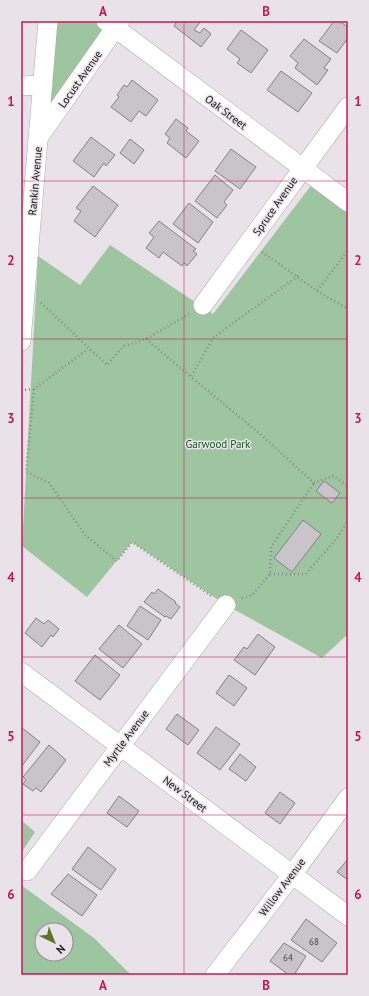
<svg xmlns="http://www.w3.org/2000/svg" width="369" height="996" viewBox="0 0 369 996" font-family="'PT Sans',sans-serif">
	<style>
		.green { fill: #9dc59f; fill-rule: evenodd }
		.building { fill: #c8c4ca; stroke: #848187 }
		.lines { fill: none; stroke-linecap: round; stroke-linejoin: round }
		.street-casing { stroke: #aea9af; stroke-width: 20 }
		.path { stroke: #8c888c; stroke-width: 2.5; stroke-dasharray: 1 3; stroke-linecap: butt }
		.street { stroke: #fff; stroke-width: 19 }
		.grid { fill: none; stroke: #c2185b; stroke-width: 1; stroke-opacity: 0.55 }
		.labels { text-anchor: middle; stroke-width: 3; stroke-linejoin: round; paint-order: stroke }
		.number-label { font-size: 9px; fill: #423f42 }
		.street-label { font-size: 11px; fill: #151315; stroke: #e9e3e9 }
		.park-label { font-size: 11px; fill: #12571f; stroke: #e9e3e9 }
		.neatline { fill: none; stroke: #c2185b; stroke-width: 1.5 }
		.grid-label { font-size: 13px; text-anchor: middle; font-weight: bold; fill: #c2185b }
	</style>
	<rect width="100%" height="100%" fill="#e9e3e9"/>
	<g class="green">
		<polygon points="48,21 106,21 115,28 39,136"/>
		<polygon points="316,179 348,202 348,634 322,658 226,605 132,542 87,597 22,546 38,256 80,285 110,245 213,314"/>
		<polygon points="21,820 35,832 21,853"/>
		<path d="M21,885L94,938L131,975H21ZM42,930H66V954H42Z"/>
	</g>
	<g class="building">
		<polygon points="177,21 201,21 194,30 200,33 204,28 211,34 201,47 174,26"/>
		<polygon points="334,21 339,21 348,27 348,38 337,53 319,41"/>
		<polygon points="241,30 268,50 251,73 237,63 240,59 227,49"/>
		<polygon points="304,39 331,59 324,68 328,70 317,85 295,68 298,63 290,56"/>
		<polygon points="281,71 312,93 298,112 267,90"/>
		<polygon points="132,80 158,100 146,116 139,111 131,122 111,107 119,97 117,95 124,85 127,87"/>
		<polygon points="176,119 188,128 186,131 199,141 186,158 167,143 170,138 165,134"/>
		<polygon points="91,137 115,155 106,166 104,163 94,177 73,161"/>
		<polygon points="130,139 144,150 134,164 120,153"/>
		<polygon points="231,149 256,167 240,189 215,171"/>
		<polygon points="215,175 233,190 224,202 227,205 217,218 195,201"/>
		<polygon points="93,186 118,205 95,237 74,221 81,211 76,208"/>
		<polygon points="189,203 213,222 198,243 173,224"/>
		<polygon points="159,221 196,249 193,251 197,254 187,266 184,263 182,266 163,252 159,258 146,248 154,237 149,233"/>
		<polygon points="324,481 340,493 332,503 316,491"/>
		<polygon points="303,520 321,534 292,572 274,558"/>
		<polygon points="158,589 176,602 175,603 180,607 171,619 166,616 165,617 144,602 152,592 154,594"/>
		<polygon points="140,606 161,620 148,640 127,626"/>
		<polygon points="36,618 44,624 48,620 59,629 53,637 51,635 42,647 25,633"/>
		<polygon points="119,625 142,644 123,668 99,649"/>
		<polygon points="258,634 275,647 255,675 234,660 244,647 247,649"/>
		<polygon points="95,655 120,675 100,700 75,681"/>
		<polygon points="229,675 247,688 234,706 216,693"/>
		<polygon points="177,714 199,730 188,745 166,729"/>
		<polygon points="21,727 40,742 21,767"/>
		<polygon points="216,727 240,744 220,770 197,753"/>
		<polygon points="49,745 66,760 41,792 36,788 33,791 23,784 26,780 23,777"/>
		<polygon points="240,754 256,767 246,781 229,769"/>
		<polygon points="280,792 295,803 280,824 265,813"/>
		<polygon points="119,796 139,811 127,827 107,813"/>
		<polygon points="88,847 116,869 101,890 72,869"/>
		<polygon points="348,859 348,880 337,872"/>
		<polygon points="68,874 97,895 82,916 51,894"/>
		<polygon points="306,919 337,943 322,962 291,940"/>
		<polygon points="284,943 306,956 294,975 289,975 270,961"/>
	</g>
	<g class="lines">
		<g class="street-casing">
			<g id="street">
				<polyline points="106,21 348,202"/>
				<polyline points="21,86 43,85"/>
				<polyline points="40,135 120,21"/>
				<polyline points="203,305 348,107"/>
				<polyline points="21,341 48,21"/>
				<polyline points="21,672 348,916"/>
				<polyline points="27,871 226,605"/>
				<polyline points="215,975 292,875 348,798"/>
			</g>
		</g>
		<g class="path">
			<polyline points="262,252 317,291 348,250"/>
			<polyline points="298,276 213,338 191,377 259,433 314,483 333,476 348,486"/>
			<polyline points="317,291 348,309"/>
			<polyline points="41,303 107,365 124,346 146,339 189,314"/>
			<polyline points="146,339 191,377"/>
			<polyline points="34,389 26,472 49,483 86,536 117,561 132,542 211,596"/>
			<polyline points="21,390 34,389 88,349"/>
			<polyline points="270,574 306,574 337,538 348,521"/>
			<polyline points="242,598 252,595 270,574 271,547 314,483"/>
		</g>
		<use href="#street" class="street"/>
	</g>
	<path class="grid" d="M184,21V975M21,181H348M21,339H348M21,498H348M21,657H348M21,815H348"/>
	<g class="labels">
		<g class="number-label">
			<text x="314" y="945">68</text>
			<text x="288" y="961">64</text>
		</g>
		<g class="street-label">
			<text transform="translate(80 79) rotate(-55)" y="4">Locust Avenue</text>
			<text transform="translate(226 112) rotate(37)" y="4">Oak Street</text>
			<text transform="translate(35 181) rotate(-85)" y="4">Rankin Avenue</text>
			<text transform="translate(275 206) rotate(-55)" y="4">Spruce Avenue</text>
			<text transform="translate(126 738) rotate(-53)" y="4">Myrtle Avenue</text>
			<text transform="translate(185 794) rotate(37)" y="4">New Street</text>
			<text transform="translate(282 887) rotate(-53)" y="4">Willow Avenue</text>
		</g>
		<g class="park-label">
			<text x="218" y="448">Garwood Park</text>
		</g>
	</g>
	<rect width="369" height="996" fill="none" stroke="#e9e3e9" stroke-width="44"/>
	<g transform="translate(54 942) rotate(137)"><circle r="19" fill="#e9e3e9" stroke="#949094"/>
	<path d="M0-3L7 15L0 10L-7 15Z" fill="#5d7526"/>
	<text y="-6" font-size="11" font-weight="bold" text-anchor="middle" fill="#151315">N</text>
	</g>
	<rect x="22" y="22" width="325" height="952" class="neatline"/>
	<g class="grid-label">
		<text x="103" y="16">A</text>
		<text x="266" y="16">B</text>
		<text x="11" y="106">1</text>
		<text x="358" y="106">1</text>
		<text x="11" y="265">2</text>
		<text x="358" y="265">2</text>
		<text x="11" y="423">3</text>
		<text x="358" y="423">3</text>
		<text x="11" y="582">4</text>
		<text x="358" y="582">4</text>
		<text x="11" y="741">5</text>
		<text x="358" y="741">5</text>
		<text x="11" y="899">6</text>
		<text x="358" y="899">6</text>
		<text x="103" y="990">A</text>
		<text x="266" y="990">B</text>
	</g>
</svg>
